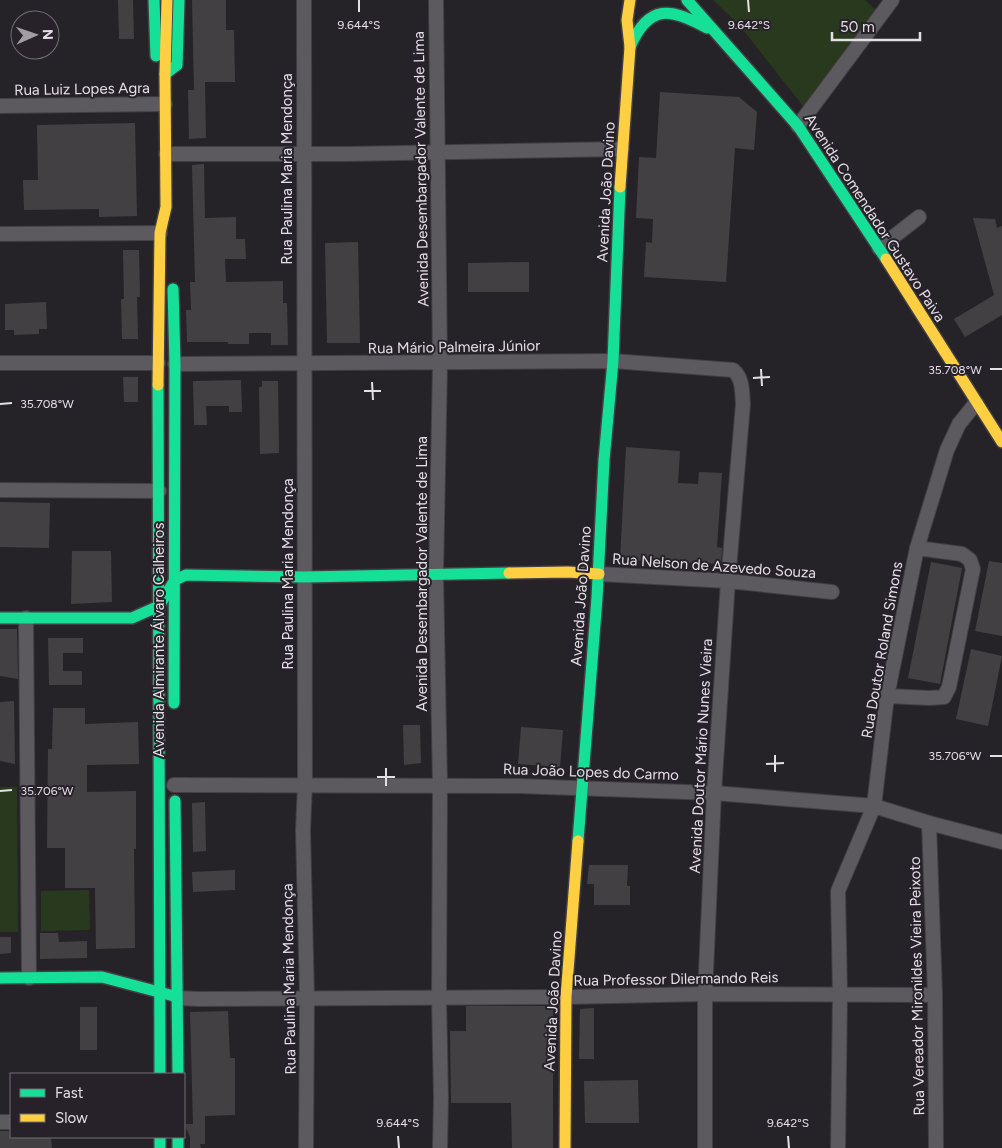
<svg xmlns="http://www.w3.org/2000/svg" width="1002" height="1148" viewBox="0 0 1002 1148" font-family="Figtree,sans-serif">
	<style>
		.green { fill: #29391d }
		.building { fill: #434044 }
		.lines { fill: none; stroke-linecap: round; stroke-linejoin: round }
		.street-casing { stroke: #413f43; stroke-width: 16 }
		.fast-casing { stroke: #413f43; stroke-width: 14 }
		.slow-casing { stroke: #413f43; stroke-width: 14 }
		.street { stroke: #5c5a5e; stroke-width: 14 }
		.fast { stroke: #16e098; stroke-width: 11 }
		.slow { stroke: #ffcf43; stroke-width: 11 }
		.ticks { fill: none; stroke: #e3dfe4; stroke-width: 2 }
		.labels { text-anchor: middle; stroke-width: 4; stroke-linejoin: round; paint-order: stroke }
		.street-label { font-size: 15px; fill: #e3dfe4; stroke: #272229 }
		.ticks-label { font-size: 12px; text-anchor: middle; fill: #e3dfe4; stroke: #272229; stroke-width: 4; stroke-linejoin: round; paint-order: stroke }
	</style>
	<rect width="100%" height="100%" fill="#262328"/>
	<g class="green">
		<polygon points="713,0 865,0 876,10 803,106 740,26"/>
		<polygon points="0,787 17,787 18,932 0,932"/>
		<polygon points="89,890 90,930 41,931 41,891"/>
	</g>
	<g class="building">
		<polygon points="118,0 133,0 134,39 119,39"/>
		<polygon points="192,0 226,0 226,30 234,30 235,82 205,82 206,138 189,139 188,90 194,90"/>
		<polygon points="660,92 739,97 757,112 754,150 735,148 726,282 644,277 646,242 652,243 653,219 636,218 639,157 656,158"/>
		<polygon points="135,123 137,216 99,217 99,209 24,210 23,180 38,180 37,125"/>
		<polygon points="204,164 205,218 236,217 236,239 245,239 246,259 225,259 226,282 283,281 283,303 287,303 288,345 271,345 271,333 249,333 249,344 228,344 228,342 187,342 186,310 191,310 190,282 195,282 192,165"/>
		<polygon points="973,218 995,219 997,228 1002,226 1002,315 965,337 954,319 994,295"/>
		<polygon points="358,242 360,343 327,343 325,243"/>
		<polygon points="123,250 139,250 140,297 137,297 138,339 122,339 121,299 124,299"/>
		<polygon points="529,262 529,292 468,292 468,263"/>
		<polygon points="46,302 47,329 39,329 39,334 14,335 14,330 5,330 5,304"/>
		<polygon points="123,377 138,377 138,402 124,402"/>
		<polygon points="241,380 242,412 229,412 229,406 206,406 207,425 194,425 193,381"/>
		<polygon points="262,381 278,381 279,453 260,454 259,387 262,387"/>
		<polygon points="626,447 680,451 678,483 698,484 699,472 722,473 717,547 722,548 721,564 620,560"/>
		<polygon points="0,502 50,503 49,548 0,547"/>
		<polygon points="72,551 111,551 112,602 71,604"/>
		<polygon points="989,561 1002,563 1002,636 975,631"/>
		<polygon points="931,562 962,568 940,684 908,678"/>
		<polygon points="0,629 17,629 18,679 0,676"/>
		<polygon points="48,638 83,638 83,653 63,653 63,671 82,671 82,685 49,685"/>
		<polygon points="971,649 1002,656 988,726 956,719"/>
		<polygon points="14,701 15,764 0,761 0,702"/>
		<polygon points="53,708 85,708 85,724 138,722 139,764 87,765 87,792 136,791 136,849 134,849 135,948 96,949 95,888 65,888 65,848 47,848 48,749 52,749"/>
		<polygon points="403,725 420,725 421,763 404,765"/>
		<polygon points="521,727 563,730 560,767 518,764"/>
		<polygon points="205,802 206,851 193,852 192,803"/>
		<polygon points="589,865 628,865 627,886 630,886 630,905 594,905 594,884 587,884"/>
		<polygon points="235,870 235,890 193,892 192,872"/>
		<polygon points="40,933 58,933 59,942 87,941 87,958 40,959"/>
		<polygon points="0,937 11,937 11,953 0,954"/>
		<polygon points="466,1006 553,1006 553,1148 512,1148 511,1103 451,1103 450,1031 466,1031"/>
		<rect x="80" y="1007" width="17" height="43"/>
		<polygon points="594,1008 594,1059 579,1059 580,1009"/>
		<polygon points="228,1011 230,1058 235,1058 235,1115 205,1116 205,1144 200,1144 201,1148 190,1148 190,1137 186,1128 186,1124 193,1124 190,1012"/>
		<polygon points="638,1080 639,1123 585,1123 584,1081"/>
		<polygon points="0,1131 9,1131 10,1137 51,1137 52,1148 0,1148"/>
	</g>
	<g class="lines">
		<g class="street-casing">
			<g id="street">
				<polyline points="304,0 305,784 303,830 307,998 306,1148"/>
				<polyline points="436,0 440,364 436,575 440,785 439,998 441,1098 440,1148"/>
				<polyline points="0,106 165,104"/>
				<polyline points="798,126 892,0"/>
				<polyline points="166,154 347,154 622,149"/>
				<polyline points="0,234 160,233"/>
				<polyline points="879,248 919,217"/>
				<polyline points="0,363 158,363"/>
				<path d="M175,364L613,361L733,370C743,378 742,392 743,404L728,581L714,793L705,994V1148"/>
				<polyline points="0,490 159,491"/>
				<polyline points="599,574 728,581 832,592"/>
				<polyline points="26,618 29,978"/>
				<polyline points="887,696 929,698 944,697 949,687 973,569 970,560 962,554 917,548"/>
				<polyline points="174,785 519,786 714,793 874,806 929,823 1002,842"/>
				<polyline points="929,823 935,995 936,1148"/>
				<polyline points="177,998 198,999 566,997 705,994 935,995"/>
				<polyline points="0,1122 11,1122"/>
				<polyline points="838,1148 840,994 838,891 874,806 887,696 917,548 947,450 959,424 976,403"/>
			</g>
		</g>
		<g class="fast-casing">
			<g id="fast">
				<polyline points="154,0 156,56"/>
				<polyline points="687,0 798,126 886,259"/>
				<path d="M630,47C649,3 671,8 707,28"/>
				<polyline points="165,74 177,65 179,0"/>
				<polyline points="173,289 175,364 174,703"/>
				<polyline points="158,385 160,1074"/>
				<polyline points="0,618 132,618 159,606 175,580 186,575 304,577 509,573"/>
				<polyline points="175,801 178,1074"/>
				<polyline points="578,841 597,598 604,460 613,361 620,187"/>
				<polyline points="0,978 102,977 174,996"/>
				<polyline points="160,1137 160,1148"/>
				<polyline points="178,1137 178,1148"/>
			</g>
		</g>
		<g class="slow-casing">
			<g id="slow">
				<polyline points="620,187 630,47 627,20 630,0"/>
				<polyline points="886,259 1002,442"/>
				<polyline points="158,385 160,233 166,207 165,74 167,0"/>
				<polyline points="509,573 568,572 599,574"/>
				<polyline points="565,1148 566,997 578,841"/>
			</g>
		</g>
		<use href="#street" class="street"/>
		<use href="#fast" class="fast"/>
		<use href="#slow" class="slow"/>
	</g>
	<path class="ticks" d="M359,0V12M748,0L749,12M761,369L762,386M990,369H1002M753,378L770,377M372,382L373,400M364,391H381M0,404L12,403M775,755V772M990,756H1002M766,764L784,763M386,768V786M377,777H395M0,791L12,790M398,1136L399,1148M788,1136L789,1148"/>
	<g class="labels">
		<g class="street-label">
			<text transform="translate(82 89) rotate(-1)" y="5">Rua Luiz Lopes Agra</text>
			<text transform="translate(287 169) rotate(-90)" y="5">Rua Paulina Maria Mendonça</text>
			<text transform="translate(421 169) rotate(-91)" y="5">Avenida Desembargador Valente de Lima</text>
			<text transform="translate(606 192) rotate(-87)" y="5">Avenida João Davino</text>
			<text transform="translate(875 218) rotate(57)" y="5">Avenida Comendador Gustavo Paiva</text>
			<text transform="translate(454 347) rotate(-1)" y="5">Rua Mário Palmeira Júnior</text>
			<text transform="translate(714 566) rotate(4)" y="5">Rua Nelson de Azevedo Souza</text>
			<text transform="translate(288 574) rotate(-90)" y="5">Rua Paulina Maria Mendonça</text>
			<text transform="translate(422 574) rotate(-90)" y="5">Avenida Desembargador Valente de Lima</text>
			<text transform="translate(581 596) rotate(-86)" y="5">Avenida João Davino</text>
			<text transform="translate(159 640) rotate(-90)" y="5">Avenida Almirante Álvaro Calheiros</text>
			<text transform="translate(882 650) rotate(-80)" y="5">Rua Doutor Roland Simons</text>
			<text transform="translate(701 756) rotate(-87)" y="5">Avenida Doutor Mário Nunes Vieira</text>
			<text transform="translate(591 772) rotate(2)" y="5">Rua João Lopes do Carmo</text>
			<text transform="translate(289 979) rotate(-91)" y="5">Rua Paulina Maria Mendonça</text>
			<text transform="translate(676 979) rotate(-1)" y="5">Rua Professor Dilermando Reis</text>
			<text transform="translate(917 986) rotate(-91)" y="5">Rua Vereador Mironildes Vieira Peixoto</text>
			<text transform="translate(553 1001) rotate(-87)" y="5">Avenida João Davino</text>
		</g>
	</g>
	<g class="ticks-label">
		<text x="359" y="29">9.644°S</text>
		<text x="749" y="29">9.642°S</text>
		<text x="955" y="374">35.708°W</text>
		<text x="47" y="408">35.708°W</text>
		<text x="955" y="760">35.706°W</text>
		<text x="47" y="795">35.706°W</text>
		<text x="398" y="1127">9.644°S</text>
		<text x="788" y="1127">9.642°S</text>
	</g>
	<rect x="10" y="1073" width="175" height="65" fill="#272229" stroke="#726e74"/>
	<rect x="20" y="1089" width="25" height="8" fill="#16e098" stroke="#726e74"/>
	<text x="55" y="1098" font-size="15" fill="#e3dfe4">Fast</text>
	<rect x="20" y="1114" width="25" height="8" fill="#ffcf43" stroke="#726e74"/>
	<text x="55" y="1123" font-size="15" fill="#e3dfe4">Slow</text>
	<g transform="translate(35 35) rotate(88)"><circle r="24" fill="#272229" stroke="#726e74"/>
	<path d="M0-4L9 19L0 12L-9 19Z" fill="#a19da2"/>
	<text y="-8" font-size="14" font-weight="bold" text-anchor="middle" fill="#e3dfe4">N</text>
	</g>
	<path d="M832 32v8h88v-8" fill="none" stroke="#e3dfe4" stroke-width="2.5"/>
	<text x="840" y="32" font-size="15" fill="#e3dfe4" stroke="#272229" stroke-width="4" paint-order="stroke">50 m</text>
</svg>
